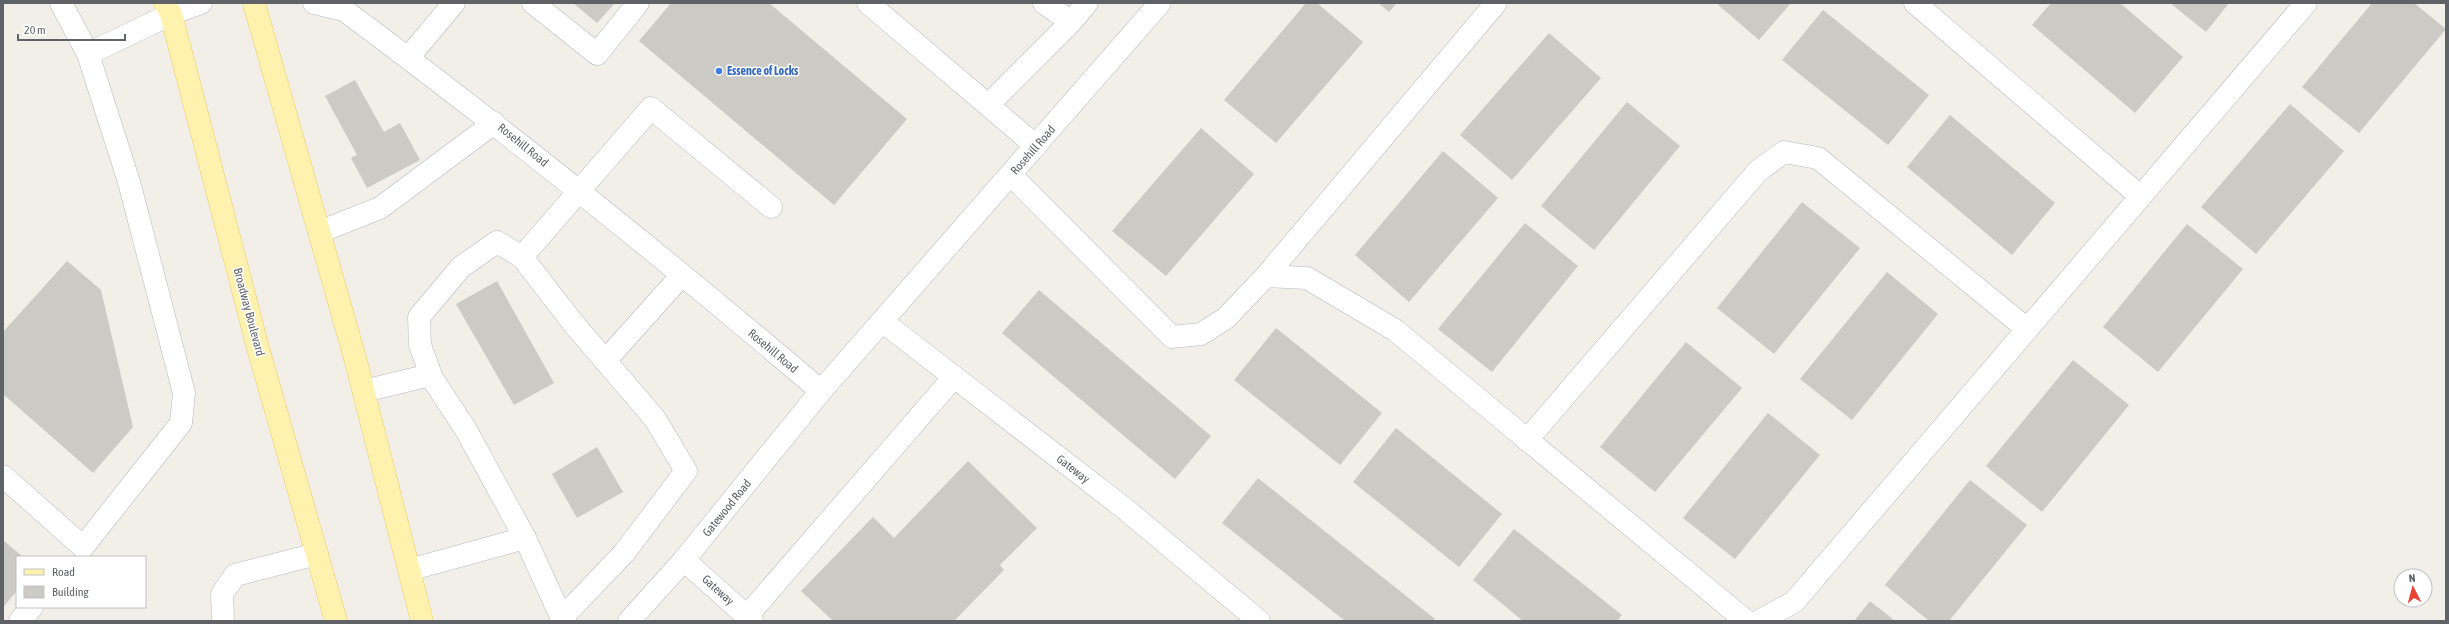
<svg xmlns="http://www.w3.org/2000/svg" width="2449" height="624" viewBox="0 0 2449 624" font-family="'Asap Condensed',sans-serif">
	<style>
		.building { fill: #cccac5 }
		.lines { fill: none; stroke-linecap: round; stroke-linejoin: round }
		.minor-casing { stroke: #b5b8bc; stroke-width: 23 }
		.major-casing { stroke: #f2c960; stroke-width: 23 }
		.minor { stroke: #fff; stroke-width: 22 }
		.major { stroke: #fff2af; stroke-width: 22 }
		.shop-dot { fill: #3f7fe0; stroke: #fff; stroke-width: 1.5 }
		.labels { text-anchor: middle; stroke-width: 3; stroke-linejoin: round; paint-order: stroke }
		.shop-label { font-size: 12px; font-weight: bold; fill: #366cbe; stroke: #fff; text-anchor: start }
		.street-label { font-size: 12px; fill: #5f6368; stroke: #fff }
	</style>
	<rect width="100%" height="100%" fill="#f1efe8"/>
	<g class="building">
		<polygon points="573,3 615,3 597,23"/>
		<polygon points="671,3 769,3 907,119 834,205 639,41"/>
		<polygon points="1306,3 1317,3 1363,42 1276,143 1224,100"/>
		<polygon points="1378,3 1397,3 1389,12"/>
		<polygon points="1716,3 1791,3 1759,40"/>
		<polygon points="2051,3 2120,3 2183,57 2135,113 2032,25"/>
		<polygon points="2170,3 2229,3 2206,32"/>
		<polygon points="2372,3 2414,3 2446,29 2359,133 2302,87"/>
		<polygon points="1823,10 1929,95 1888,145 1782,60"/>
		<polygon points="1549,33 1601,78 1512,180 1460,135"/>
		<polygon points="355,80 384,132 400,123 420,160 367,188 351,158 357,155 325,96"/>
		<polygon points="1627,102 1680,146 1594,250 1541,206"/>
		<polygon points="2290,104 2344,151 2256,254 2201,207"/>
		<polygon points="1950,115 2055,203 2012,255 1907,167"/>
		<polygon points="1201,128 1254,174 1166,276 1112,231"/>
		<polygon points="1443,151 1498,198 1409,302 1355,255"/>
		<polygon points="1802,202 1860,248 1774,354 1717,308"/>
		<polygon points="1525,223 1578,266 1492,372 1438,329"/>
		<polygon points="2187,224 2243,269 2158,372 2103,327"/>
		<polygon points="67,261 101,290 133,427 93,473 3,394 3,332"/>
		<polygon points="1887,272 1938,314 1852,420 1800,379"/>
		<polygon points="497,281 554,383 514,405 456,304"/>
		<polygon points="1039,290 1211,436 1175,479 1002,333"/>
		<polygon points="1276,328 1382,413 1340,465 1234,380"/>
		<polygon points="1686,342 1742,388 1655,492 1600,447"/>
		<polygon points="2073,360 2129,405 2042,512 1986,466"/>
		<polygon points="1768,413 1820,455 1735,559 1683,518"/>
		<polygon points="1396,428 1502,514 1459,567 1353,482"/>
		<polygon points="597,447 623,492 577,518 552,474"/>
		<polygon points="968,461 1037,528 1000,565 1004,570 954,621 833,621 801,591 873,517 894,538"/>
		<polygon points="1258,478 1435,619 1433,621 1345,621 1222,523"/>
		<polygon points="1970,480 2027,525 1949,621 1929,621 1885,585"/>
		<polygon points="1514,529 1622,615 1617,621 1523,621 1473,580"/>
		<polygon points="3,540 23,557 17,557 17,591 3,607"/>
		<polygon points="1870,601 1895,621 1854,621"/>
	</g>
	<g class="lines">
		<g class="minor-casing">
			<g id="minor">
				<polyline points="61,3 88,54"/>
				<path d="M314,3L344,10C508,132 666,259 821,391L1160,3"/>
				<polyline points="533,3 597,54 638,3"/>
				<polyline points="868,3 1036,146"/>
				<polyline points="1044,3 1071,22 1087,3"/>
				<polyline points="1915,3 2140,196"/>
				<polyline points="408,58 454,3"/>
				<polyline points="989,104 1071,22"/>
				<polyline points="1011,175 1172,337 1201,334 1226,318 1266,276 1307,278 1395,330 1746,621"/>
				<polyline points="319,232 380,208 494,123"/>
				<polyline points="522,257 573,323 655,419 686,471 624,553 561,619"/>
				<polyline points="1266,276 1496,3"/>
				<polyline points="883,322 1124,508 1259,621"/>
				<polyline points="605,361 682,275"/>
				<polyline points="364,391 430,375"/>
				<polyline points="1527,440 1758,171 1784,152 1818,158 2027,329"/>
				<polyline points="3,476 83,547 181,423 184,393 129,182 88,54 171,14 201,3"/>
				<polyline points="684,560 752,621"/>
				<polyline points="409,570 525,538"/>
				<polyline points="747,616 954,377"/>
				<polyline points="20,621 32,607"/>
				<polyline points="223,621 222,594 235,575 317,554"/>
				<polyline points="563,621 525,538 466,430 432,378 420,345 419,317 461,267 497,242 522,257 651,108 771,207"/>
				<polyline points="629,621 684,560 821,391"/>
				<polyline points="1759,621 1794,602 2306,3"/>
			</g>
		</g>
		<g class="major-casing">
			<g id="major">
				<polyline points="165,3 171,14 258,348 336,621"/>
				<polyline points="254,3 355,358 422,621"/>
			</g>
		</g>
		<use href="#minor" class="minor"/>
		<use href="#major" class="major"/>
	</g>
	<circle class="shop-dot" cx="719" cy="71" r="4"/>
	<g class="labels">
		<g class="shop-label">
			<text x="727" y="75">Essence of Locks</text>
		</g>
		<g class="street-label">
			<text transform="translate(523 145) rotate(39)" y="4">Rosehill Road</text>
			<text transform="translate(1033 150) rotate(-49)" y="4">Rosehill Road</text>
			<text transform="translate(249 312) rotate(75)" y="4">Broadway Boulevard</text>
			<text transform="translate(773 351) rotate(40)" y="4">Rosehill Road</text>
			<text transform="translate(1073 469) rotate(38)" y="4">Gateway</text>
			<text transform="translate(727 508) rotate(-51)" y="4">Gatewood Road</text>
			<text transform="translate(718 590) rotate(42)" y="4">Gateway</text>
		</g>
	</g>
	<rect width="2449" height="624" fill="none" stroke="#5f6368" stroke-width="8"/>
	<rect x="16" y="556" width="130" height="52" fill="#ffffff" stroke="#bfc1c3"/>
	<rect x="24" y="569" width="20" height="6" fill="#fff2af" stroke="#bfc1c3"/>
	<text x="52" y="576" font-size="12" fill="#5f6368">Road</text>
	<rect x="24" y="586" width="20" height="12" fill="#cccac5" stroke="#bfc1c3"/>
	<text x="52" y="596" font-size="12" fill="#5f6368">Building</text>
	<g transform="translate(2413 588) rotate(354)"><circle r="19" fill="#ffffff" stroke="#bfc1c3"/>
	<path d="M0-3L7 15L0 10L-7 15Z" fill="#ea4335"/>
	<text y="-6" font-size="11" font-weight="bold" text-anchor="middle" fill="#5f6368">N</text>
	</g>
	<path d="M18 34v6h107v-6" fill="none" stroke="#5f6368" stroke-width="2"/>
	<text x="24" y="34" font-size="12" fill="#5f6368" stroke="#ffffff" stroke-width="3" paint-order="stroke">20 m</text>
</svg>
